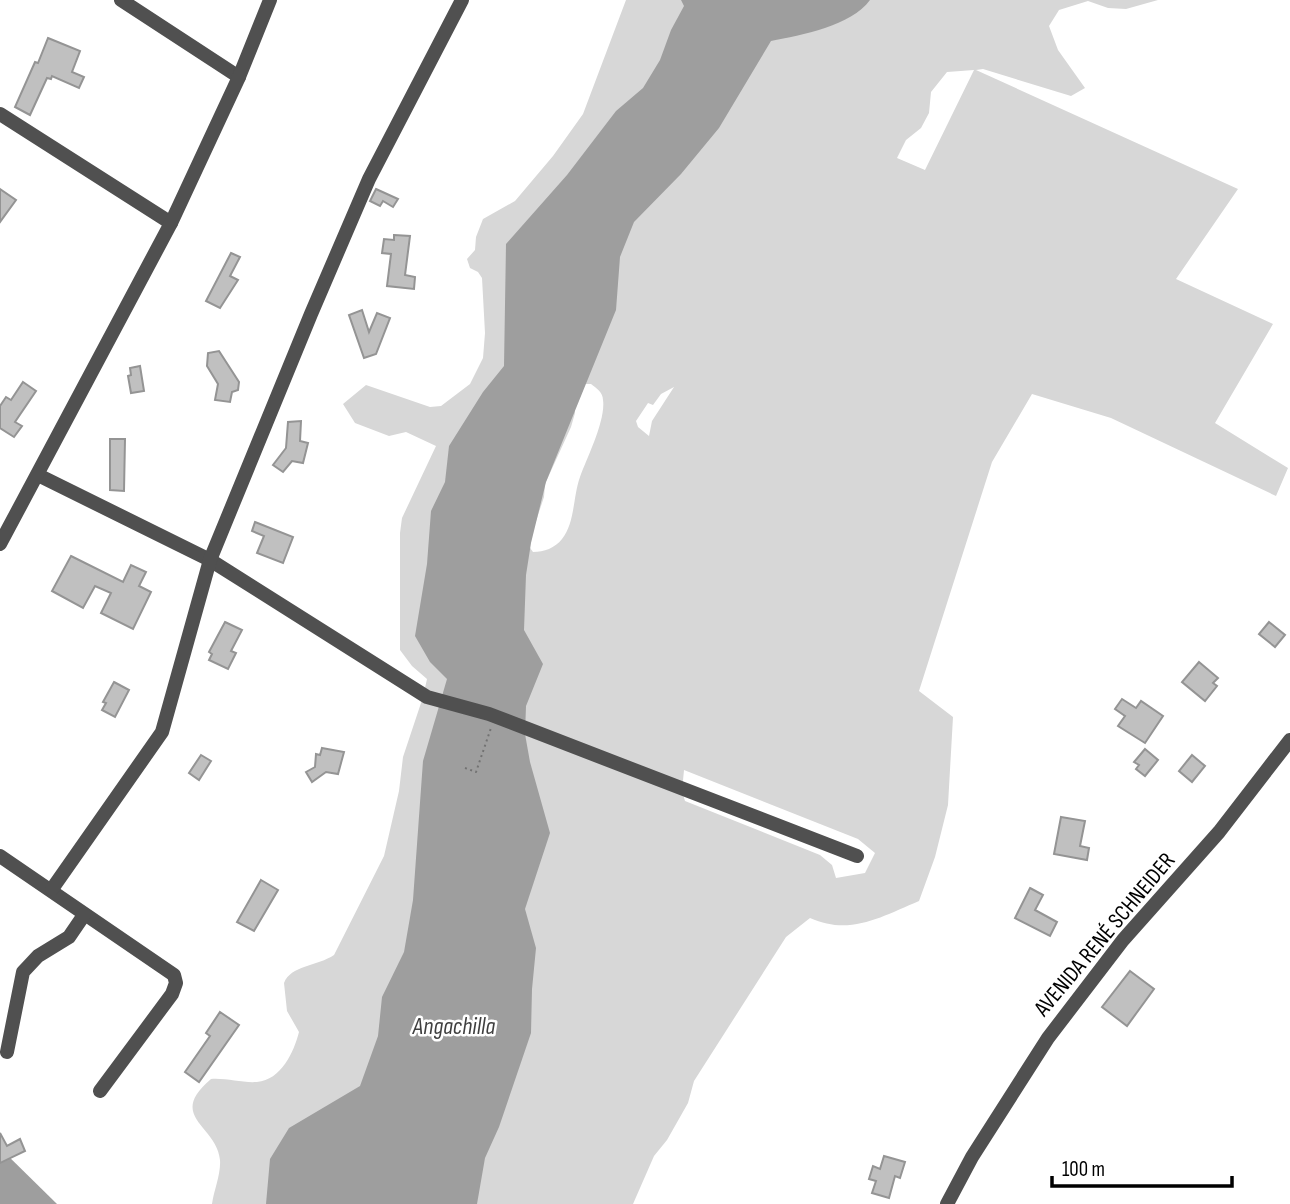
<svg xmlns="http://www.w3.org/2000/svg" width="1290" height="1204" viewBox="0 0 1290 1204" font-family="'Sofia Sans Condensed',sans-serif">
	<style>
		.green { fill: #d7d7d7; fill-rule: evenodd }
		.water { fill: #9e9e9e }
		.building { fill: #c0c0c0; stroke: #949494; stroke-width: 2 }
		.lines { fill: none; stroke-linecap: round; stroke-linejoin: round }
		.path { stroke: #727272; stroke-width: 2; stroke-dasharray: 2 3.5; stroke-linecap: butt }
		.minor { stroke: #505050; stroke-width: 14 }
		.labels { text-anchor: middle; stroke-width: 5; stroke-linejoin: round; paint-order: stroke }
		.street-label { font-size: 23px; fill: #000; stroke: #fff }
		.water-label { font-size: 24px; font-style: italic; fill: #3f3f3f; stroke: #fff }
	</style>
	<rect width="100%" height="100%" fill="#fff"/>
	<path class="green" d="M626,0H1158L1126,9L1108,8L1088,1L1059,10L1049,26L1058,50L1085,88L1071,96L983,69L976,70L1238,189L1176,279L1273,324L1215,423L1288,468L1276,496L1111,418L1032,394L992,462L919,691L953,717L948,805L935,857L919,901C881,917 850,936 810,918L786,937L694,1081L688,1103L667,1140L654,1156L633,1204H212C214,1190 221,1174 220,1160C217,1125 166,1117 211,1079C227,1078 242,1083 257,1082C281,1080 294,1052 299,1032L287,1011L284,983C291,965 318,966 334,955L384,856L399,791L403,757L423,697L427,679L412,666L400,650V533L402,518L436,446L406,432L389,436L355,423L343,404L366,385L430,407L441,406L470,384L483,358L485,333L482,278L478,272L470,268L467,259L475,250L476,237L483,219L515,201L553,156L583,114ZM974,70L925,170L897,158L906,140L921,128L929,113L931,92L947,72ZM585,384H591C596,388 603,392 603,400C606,420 587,458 580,477C573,496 575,523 562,539C555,548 544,552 533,552L528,545L544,497L545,484L571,427L575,413L574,398ZM674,387L652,421L649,436L638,427L636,421L648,403L653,405L661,394ZM684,770L858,839L875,853L865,873L836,878L832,865L820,855L685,801L682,791Z"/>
	<g class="water">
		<path d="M681,0H870C851,26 802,35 771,41L719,128L681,174L634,222L620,257L616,310L546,482L531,543L526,575L524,630L543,664L526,706L525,734L530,762L550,833L525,909L536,948L532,989L531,1033L499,1127L485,1158L477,1204H266L270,1159L289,1128L360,1086L378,1036L382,997L404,952L413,900L423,761L447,679L430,662L415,636L427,564L431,511L445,482L449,446L483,392L504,366L506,244L567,175L616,111L643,88L660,60L671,30L684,6Z"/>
		<polygon points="0,1148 57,1204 0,1204"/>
	</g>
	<g class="building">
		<polygon points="48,38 80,51 72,72 84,77 79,88 52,76 51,79 47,78 30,115 15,107 35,62 38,63"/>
		<polygon points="0,189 16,200 0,222"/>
		<polygon points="376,189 398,199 393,207 383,201 380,206 370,201"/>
		<polygon points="394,235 410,236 405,275 415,277 414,289 387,286 391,254 382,253 384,239 394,240"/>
		<polygon points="231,253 240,257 230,276 238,280 220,308 206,301"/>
		<polygon points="362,310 369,332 377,313 390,318 376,354 364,358 349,315"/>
		<polygon points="219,351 239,382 238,390 232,392 230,402 215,400 218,384 207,366 208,353"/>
		<polygon points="140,366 144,391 131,393 128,376 131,375 130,368"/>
		<polygon points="23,382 36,391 15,422 22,426 14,437 0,428 0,406 6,397 11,400"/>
		<polygon points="301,421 300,441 308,443 303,463 292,461 283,472 273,465 286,448 288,422"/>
		<polygon points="110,439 125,439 124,491 110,490"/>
		<polygon points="255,522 293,537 283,563 257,553 264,536 252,531"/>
		<polygon points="71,556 123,582 131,565 146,572 139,586 151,592 133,629 101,613 111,593 95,586 83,608 52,591"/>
		<polygon points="225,622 242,630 231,651 236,653 228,669 209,660 212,654 209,652"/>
		<polygon points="1269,622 1285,635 1275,647 1259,634"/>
		<polygon points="1199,662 1218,678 1213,683 1217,686 1205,701 1182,682"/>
		<polygon points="114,682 129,690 115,717 102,710 106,703 103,702"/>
		<polygon points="1122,699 1136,708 1141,701 1163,716 1145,743 1118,726 1125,716 1115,709"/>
		<polygon points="322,748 344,752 338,774 326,772 312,782 306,772 315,767 316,754 320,755"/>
		<polygon points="1145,749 1158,760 1145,776 1136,769 1139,765 1134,762"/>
		<polygon points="201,755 211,761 199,780 189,773"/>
		<polygon points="1192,755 1205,766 1192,782 1179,771"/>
		<polygon points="1061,817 1085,821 1080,846 1089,848 1087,860 1054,854"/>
		<polygon points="261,880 278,890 254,931 237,922"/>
		<polygon points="1030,888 1043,895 1035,910 1057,922 1050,936 1015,918"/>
		<polygon points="1130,971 1154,989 1127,1026 1102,1007"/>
		<polygon points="220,1012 239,1025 199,1082 185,1072 210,1036 206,1033"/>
		<polygon points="0,1133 7,1146 20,1139 25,1151 0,1163"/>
		<polygon points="884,1156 905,1162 900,1178 895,1176 889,1198 872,1193 876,1181 869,1179 873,1166 880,1169"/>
	</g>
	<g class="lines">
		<polyline class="path" points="465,768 476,772 491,728"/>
		<g class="minor">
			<polyline points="121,0 239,77"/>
			<polyline points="0,114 171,223"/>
			<polyline points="38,475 210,560 427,697 489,714 857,856"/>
			<polyline points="0,544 171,223 239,77 270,0"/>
			<polyline points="0,856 174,975 176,983 172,994 100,1091"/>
			<polyline points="52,889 162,732 210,560 311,314 369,179 462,0"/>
			<polyline points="7,1052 23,972 38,956 69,937 84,915"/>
			<polyline points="947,1204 972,1157 1048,1038 1123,940 1219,832 1290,740"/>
		</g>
	</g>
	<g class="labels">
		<g class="street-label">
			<text transform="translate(1104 934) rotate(-50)" y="8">AVENIDA RENÉ SCHNEIDER</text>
		</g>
		<g class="water-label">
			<text x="454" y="1034">Angachilla</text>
		</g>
	</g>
	<path d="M1052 1176v10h180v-10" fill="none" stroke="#000000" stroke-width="3.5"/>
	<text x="1062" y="1176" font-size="21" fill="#000000" stroke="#ffffff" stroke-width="5" paint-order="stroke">100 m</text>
</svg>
